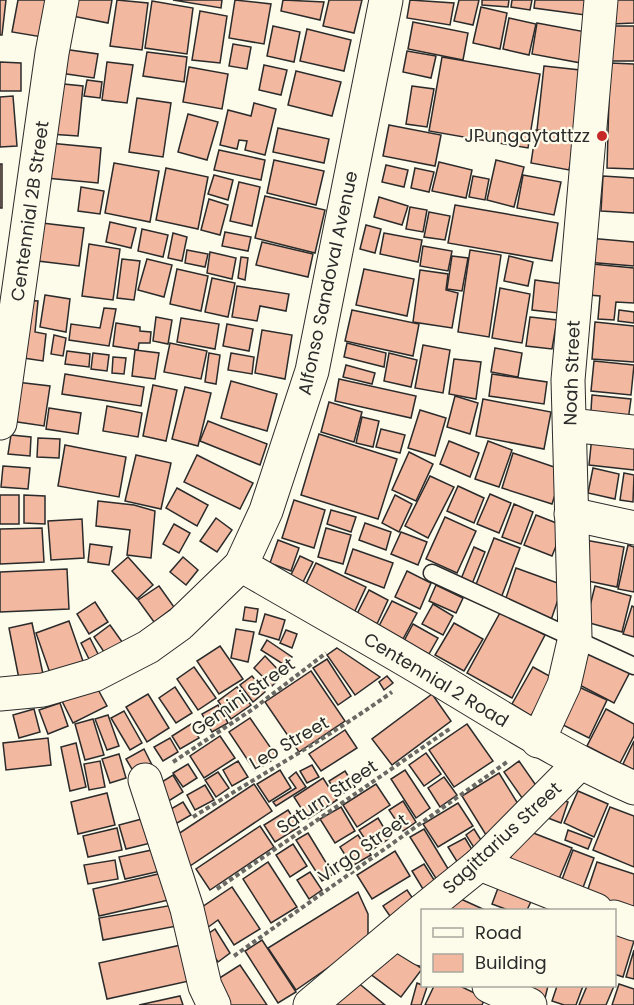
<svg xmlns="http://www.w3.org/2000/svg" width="634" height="1005" viewBox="0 0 634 1005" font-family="Poppins,sans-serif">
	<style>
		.building { fill: #f2b8a0; stroke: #2b2b2b; stroke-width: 1.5 }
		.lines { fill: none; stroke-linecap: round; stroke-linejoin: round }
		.lane-casing { stroke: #2b2b2b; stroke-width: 19 }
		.street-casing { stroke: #2b2b2b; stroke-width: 35 }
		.secondary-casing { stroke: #2b2b2b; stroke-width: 35 }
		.path { stroke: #6a6964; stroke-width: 4; stroke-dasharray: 4.5 3; stroke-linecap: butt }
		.lane { stroke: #fdfbea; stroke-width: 16 }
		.street { stroke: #fdfbea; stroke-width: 33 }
		.secondary { stroke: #fdfbea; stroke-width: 33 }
		.poi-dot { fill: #c62828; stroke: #fdfbea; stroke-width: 2 }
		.labels { text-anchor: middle; stroke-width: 4.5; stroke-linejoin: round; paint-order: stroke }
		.poi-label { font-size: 18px; fill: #2b2b2b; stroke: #fdfbea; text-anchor: end }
		.street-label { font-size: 18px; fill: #2b2b2b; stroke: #fdfbea }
	</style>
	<rect width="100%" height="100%" fill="#fdfbea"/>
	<g class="building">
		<polygon points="0,0 6,0 2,35 0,35"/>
		<polygon points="18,0 49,0 42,37 12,32"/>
		<polygon points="70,0 112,0 108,23 67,15"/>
		<polygon points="117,0 148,3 142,50 110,46"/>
		<polygon points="173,0 222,0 221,8"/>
		<polygon points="235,0 271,4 264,44 229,38"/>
		<polygon points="283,0 324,2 320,20 281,11"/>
		<polygon points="329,0 362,0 354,33 323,26"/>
		<polygon points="410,0 454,3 450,25 407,18"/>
		<polygon points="459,0 479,0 473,25 454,21"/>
		<polygon points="482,0 509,0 508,7 482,5"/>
		<polygon points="512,0 532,0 530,10 511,7"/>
		<polygon points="535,0 588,0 585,15 534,8"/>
		<polygon points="611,0 634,0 634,23 612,24"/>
		<polygon points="152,1 193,8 187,54 145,48"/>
		<polygon points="481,7 507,13 500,49 473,43"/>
		<polygon points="200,11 227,16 220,63 192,60"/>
		<polygon points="509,18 536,24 529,55 503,49"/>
		<polygon points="413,22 468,33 463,60 408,49"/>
		<polygon points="537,23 586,32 581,63 532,54"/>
		<polygon points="273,26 300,32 294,62 267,56"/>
		<polygon points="607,26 634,26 634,61 608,61"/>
		<polygon points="307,29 351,40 344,71 300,61"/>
		<polygon points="233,44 251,47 247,69 229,66"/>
		<polygon points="63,49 98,54 94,78 60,73"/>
		<polygon points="407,51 436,56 431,78 403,72"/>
		<polygon points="147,52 187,57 184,82 143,76"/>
		<polygon points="442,57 540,74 528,148 429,131"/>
		<polygon points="0,62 21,63 21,91 0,91"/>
		<polygon points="107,62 133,65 127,103 102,100"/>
		<polygon points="610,63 634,64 634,169 607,168"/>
		<polygon points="264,65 287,70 281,95 259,90"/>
		<polygon points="544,66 580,70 573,134 537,130"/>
		<polygon points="189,67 228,74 222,109 183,102"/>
		<polygon points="296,71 341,82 332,116 288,105"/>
		<polygon points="87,80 102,82 100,98 84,96"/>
		<polygon points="54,83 83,86 78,136 49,134"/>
		<polygon points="412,86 434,89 427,127 406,124"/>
		<polygon points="13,96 17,146 0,147 0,97"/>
		<polygon points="137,98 171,103 163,157 129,152"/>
		<polygon points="254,103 276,109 265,155 245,150 247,141 239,140 237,149 220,145 228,110 251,116"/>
		<polygon points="188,114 218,122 207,160 178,152"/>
		<polygon points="389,125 441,135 435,166 383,156"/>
		<polygon points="278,128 329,139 324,163 273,152"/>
		<polygon points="536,130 575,137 569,170 531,163"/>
		<polygon points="49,143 101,148 98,183 46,178"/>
		<polygon points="219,150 265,160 261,180 214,170"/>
		<polygon points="274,160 324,171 316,205 267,193"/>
		<polygon points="496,160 524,167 514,207 487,200"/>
		<polygon points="439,162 472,170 466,198 432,191"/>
		<polygon points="114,163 159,171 150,222 105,213"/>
		<rect x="0" y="164" width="2" height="44"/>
		<polygon points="386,165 408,170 404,187 382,182"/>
		<polygon points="166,168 208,177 198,229 156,220"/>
		<polygon points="415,168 434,172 429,192 411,188"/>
		<polygon points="214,175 233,180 228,200 208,194"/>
		<polygon points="523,175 561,182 554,215 517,208"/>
		<polygon points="473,176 489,179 485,200 469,197"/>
		<polygon points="603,176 634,178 634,213 601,211"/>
		<polygon points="239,182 260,187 252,226 230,221"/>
		<polygon points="81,187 104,191 100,214 78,211"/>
		<polygon points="265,196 325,210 315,253 255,238"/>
		<polygon points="379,197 408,206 402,225 374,217"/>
		<polygon points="209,199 228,205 220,235 201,230"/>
		<polygon points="455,205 558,223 552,261 448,243"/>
		<polygon points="410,207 427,210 423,232 406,229"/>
		<polygon points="429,212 450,216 445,240 424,237"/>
		<polygon points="110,222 136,228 131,248 106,242"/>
		<polygon points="42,223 84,228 79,266 38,261"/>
		<polygon points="366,225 381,229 375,253 360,249"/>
		<polygon points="142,229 168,235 163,257 138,251"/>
		<polygon points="225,232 251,237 248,251 222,246"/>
		<polygon points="173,233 187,237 182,261 168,258"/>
		<polygon points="384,233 422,240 418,262 380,254"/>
		<polygon points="588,238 634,242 634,266 586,262"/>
		<polygon points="262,242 313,254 308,277 256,265"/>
		<polygon points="89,244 120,249 113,300 82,296"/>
		<polygon points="423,246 452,251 448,271 420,266"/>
		<polygon points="187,250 208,254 205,267 185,263"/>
		<polygon points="470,250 501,255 489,337 458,332"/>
		<polygon points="210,252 236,258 232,279 207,273"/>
		<polygon points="452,256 468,258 462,291 447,289"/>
		<polygon points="509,256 533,262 528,286 504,281"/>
		<polygon points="241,257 248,258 245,280 238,278"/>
		<polygon points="122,259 140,261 134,300 117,298"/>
		<polygon points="147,259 172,265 164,297 138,290"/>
		<polygon points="592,264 634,268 634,303 616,302 614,320 598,319 600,296 589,295"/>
		<polygon points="177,269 208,276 201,311 170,304"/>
		<polygon points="364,269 414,279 407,316 356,305"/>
		<polygon points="420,270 448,274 446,290 458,293 452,328 413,322"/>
		<polygon points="212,278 235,283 228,317 205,312"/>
		<polygon points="535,280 563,284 559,313 532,310"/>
		<polygon points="237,286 289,294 286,311 260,306 257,321 232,317"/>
		<polygon points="500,288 530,294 522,343 492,338"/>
		<polygon points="45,295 70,299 66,332 40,327"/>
		<polygon points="24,300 38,301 35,332 46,334 43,361 17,357"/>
		<polygon points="104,308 116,309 109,346 69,340 71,324 100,328"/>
		<polygon points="352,310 419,324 413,356 345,341"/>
		<polygon points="619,310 634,312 634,323 618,321"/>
		<polygon points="156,317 172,320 168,344 153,341"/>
		<polygon points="530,317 557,320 552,349 526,346"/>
		<polygon points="181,318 219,324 215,349 177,342"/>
		<polygon points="595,322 634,326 634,362 592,359"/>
		<polygon points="116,323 140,327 140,331 151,332 150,343 139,343 138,350 113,346"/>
		<polygon points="227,324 253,329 249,351 223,346"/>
		<polygon points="262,330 292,335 285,379 255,373"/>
		<polygon points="54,335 66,338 63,356 51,354"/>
		<polygon points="170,343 207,351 201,379 164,372"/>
		<polygon points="347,343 386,353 384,367 344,357"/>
		<polygon points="423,345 450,350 443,393 415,388"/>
		<polygon points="495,348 522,353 518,377 491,372"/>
		<polygon points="135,350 159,353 155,379 132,376"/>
		<polygon points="67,351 90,354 89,367 65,364"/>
		<polygon points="93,353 109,355 107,371 91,369"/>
		<polygon points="209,353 220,355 216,384 205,382"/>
		<polygon points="231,353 254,357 252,374 228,370"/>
		<polygon points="389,353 417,360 411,387 384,381"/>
		<polygon points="113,357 126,358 124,374 112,373"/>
		<polygon points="454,359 481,362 476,399 449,394"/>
		<polygon points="594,361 634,365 631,395 591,391"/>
		<polygon points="346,365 375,373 372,384 343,377"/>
		<polygon points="65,374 144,387 141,406 62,394"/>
		<polygon points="492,374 547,382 544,404 489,396"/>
		<polygon points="339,379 416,396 411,418 335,401"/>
		<polygon points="231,381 277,394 267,431 221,418"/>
		<polygon points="16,382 50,386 44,426 11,421"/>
		<polygon points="153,385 177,390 166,441 143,436"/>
		<polygon points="185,387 211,393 198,446 172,439"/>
		<polygon points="592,395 631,399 627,428 590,425"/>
		<polygon points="455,396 478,403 470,434 447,427"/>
		<polygon points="483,399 551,412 544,449 476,436"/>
		<polygon points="329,402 362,412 354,442 321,432"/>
		<polygon points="107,406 142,413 138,437 103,431"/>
		<polygon points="49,408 81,413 78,434 46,429"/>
		<polygon points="420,410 446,418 435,456 408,448"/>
		<polygon points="362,417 379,421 373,447 356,443"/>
		<polygon points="208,421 267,444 260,465 200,441"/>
		<polygon points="381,429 405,435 400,453 376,447"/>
		<polygon points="319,434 397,459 378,519 301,495"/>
		<polygon points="11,435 31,437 30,456 8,454"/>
		<polygon points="592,436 634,440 634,470 589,465"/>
		<polygon points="38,438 60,439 59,458 37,457"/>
		<polygon points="449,441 479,453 470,477 440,464"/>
		<polygon points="488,441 512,450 499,487 475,479"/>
		<polygon points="65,445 126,457 119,497 58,486"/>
		<polygon points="409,452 433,464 416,501 392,490"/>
		<polygon points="513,453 563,470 552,504 502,488"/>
		<polygon points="136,455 171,463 161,509 125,501"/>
		<polygon points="197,455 253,483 240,509 184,482"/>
		<polygon points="3,466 30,468 28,489 1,487"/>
		<polygon points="593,468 619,474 615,499 588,493"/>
		<polygon points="624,473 634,475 633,502 620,500"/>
		<polygon points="430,476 454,487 428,538 405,526"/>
		<polygon points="458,486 484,498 474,523 447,511"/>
		<polygon points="177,488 208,505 197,526 166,508"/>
		<polygon points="490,494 511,503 499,533 477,524"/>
		<rect x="0" y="495" width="19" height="29"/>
		<polygon points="24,495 45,496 45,524 24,523"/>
		<polygon points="395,495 412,504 399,532 382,523"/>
		<polygon points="294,500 325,510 314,548 282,538"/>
		<polygon points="98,501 134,505 155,511 151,558 127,555 130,530 96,526"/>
		<polygon points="514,504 533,512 521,544 502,537"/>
		<polygon points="331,510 356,517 351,532 327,524"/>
		<polygon points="536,515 564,526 552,556 524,545"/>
		<polygon points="445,517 476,531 457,573 426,559"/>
		<polygon points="216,518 232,530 217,552 200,541"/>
		<polygon points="82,519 84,558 51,560 48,521"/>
		<polygon points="365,523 391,532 386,550 359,540"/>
		<polygon points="174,524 190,533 179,553 163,544"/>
		<polygon points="42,528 44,562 0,564 0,529"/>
		<polygon points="326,528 351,535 343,564 318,557"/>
		<polygon points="401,532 427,542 418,565 391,554"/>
		<polygon points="494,538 520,548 501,598 475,587"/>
		<polygon points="278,540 299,548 291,571 270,563"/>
		<polygon points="585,540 624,547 617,587 578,579"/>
		<polygon points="90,544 112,547 109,565 88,562"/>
		<polygon points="628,545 634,547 634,592 618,589"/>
		<polygon points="474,547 485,552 472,584 461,579"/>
		<polygon points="353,549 393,563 384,588 345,573"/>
		<polygon points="300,556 313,562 301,586 289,579"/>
		<polygon points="128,557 153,585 137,599 112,571"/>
		<polygon points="183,557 198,570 186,585 170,572"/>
		<polygon points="316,563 366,587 354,613 304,588"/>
		<polygon points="516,568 563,585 551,620 504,604"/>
		<polygon points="67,569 69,609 0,612 0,572"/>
		<polygon points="407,571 431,583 420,609 395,597"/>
		<polygon points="436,585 463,598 456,613 429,601"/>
		<polygon points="159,586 174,607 154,622 138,600"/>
		<polygon points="595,586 631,596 622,632 586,622"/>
		<polygon points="369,590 388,600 377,624 357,614"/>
		<polygon points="392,601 417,613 403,639 379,626"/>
		<polygon points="95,602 108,622 89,634 77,614"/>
		<polygon points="433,604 453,616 443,635 422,624"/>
		<polygon points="632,606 634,607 634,637 623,634"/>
		<polygon points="245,607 258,609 256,622 243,620"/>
		<polygon points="501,611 545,635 512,698 467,673"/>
		<polygon points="265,614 285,620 279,640 259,634"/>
		<polygon points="69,621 84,664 51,676 36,633"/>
		<polygon points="32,623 43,674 19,679 9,628"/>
		<polygon points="454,623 483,639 464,671 435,655"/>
		<polygon points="413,624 438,638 429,654 404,641"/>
		<polygon points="110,625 125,646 108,658 94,637"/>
		<polygon points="236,629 254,632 248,662 231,658"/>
		<polygon points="286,630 297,634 292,648 280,643"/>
		<polygon points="90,638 99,656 90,661 81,643"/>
		<polygon points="267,640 292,657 286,666 261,650"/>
		<polygon points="220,646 243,679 219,694 197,661"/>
		<polygon points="337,648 380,677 355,695 327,655"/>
		<polygon points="587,648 631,670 614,703 570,680"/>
		<polygon points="265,656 283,675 272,686 254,668"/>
		<polygon points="327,659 351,696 338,705 313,668"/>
		<polygon points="194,667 216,698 198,710 177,679"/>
		<polygon points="533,667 553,678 531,716 512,704"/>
		<polygon points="311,671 345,721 299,752 265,702"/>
		<polygon points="252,676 265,692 253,702 240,685"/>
		<polygon points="387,676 393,683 384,690 379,682"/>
		<polygon points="95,684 107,706 73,723 62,701"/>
		<polygon points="175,687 192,713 176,723 159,698"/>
		<polygon points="237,687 251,705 231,719 218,701"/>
		<polygon points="579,687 607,700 589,738 561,724"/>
		<polygon points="148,694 169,728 147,742 126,707"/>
		<polygon points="432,694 451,721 392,765 372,739"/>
		<polygon points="60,703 68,726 48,734 39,710"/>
		<polygon points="218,705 228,723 212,732 202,714"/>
		<polygon points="34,709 40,732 19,738 13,715"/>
		<polygon points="606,709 634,724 634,736 620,763 587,746"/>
		<polygon points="124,711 142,743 130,750 111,718"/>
		<polygon points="108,715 119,746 107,750 95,719"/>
		<polygon points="250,718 277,757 255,771 229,732"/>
		<polygon points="93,719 104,755 85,760 75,724"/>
		<polygon points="191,724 199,738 180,749 172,736"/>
		<polygon points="467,724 493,761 454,787 429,750"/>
		<polygon points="345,730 357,748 321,771 309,754"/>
		<polygon points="220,736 235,758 204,778 190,756"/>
		<polygon points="48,738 51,765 6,770 3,743"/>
		<polygon points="170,738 178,752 163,761 154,747"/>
		<polygon points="634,741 634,770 623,764"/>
		<polygon points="76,743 86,787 70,791 61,747"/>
		<polygon points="144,749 153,767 136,776 126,759"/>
		<polygon points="426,753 441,774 424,786 409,765"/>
		<polygon points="119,754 126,778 110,783 102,759"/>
		<polygon points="100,761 105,787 89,790 84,764"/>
		<polygon points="238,761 248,777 232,786 223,770"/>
		<polygon points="519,761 542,794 527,805 504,772"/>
		<polygon points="188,764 197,778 183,787 173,773"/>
		<polygon points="312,765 319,777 307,783 300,771"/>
		<polygon points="280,770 291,788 269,802 257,784"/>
		<polygon points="405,770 430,808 416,818 391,779"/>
		<polygon points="345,771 355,787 338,796 329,781"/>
		<polygon points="218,772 229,788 216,797 205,780"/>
		<polygon points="296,772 306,787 276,806 273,802 296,788 289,778"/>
		<polygon points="499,773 523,812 486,835 462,796"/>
		<polygon points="173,775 183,792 167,802 157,785"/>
		<polygon points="444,777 457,795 440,807 428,788"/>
		<polygon points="323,778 337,800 308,819 294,797"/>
		<polygon points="254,784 272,811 187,868 169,840"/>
		<polygon points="376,784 390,805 357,827 343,805"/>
		<polygon points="205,785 214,800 195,810 187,795"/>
		<polygon points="578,791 608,804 594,837 564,823"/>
		<polygon points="107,793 115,825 78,834 71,802"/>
		<polygon points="555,798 568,802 561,823 548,818"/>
		<polygon points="403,801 416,822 403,831 389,810"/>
		<polygon points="183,802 191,815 172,826 164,813"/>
		<polygon points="458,803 473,826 438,847 423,824"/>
		<polygon points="341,807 355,831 335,843 320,819"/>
		<polygon points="610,807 634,816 634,867 593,850"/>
		<polygon points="288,810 299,827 275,842 264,825"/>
		<polygon points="153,816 159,841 126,849 119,825"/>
		<polygon points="378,818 390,838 372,850 359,830"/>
		<polygon points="260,826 274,847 210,890 196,869"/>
		<polygon points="117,828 122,850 88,857 83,836"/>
		<polygon points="424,829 450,872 437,880 410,837"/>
		<polygon points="474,829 486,848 478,854 466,835"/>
		<polygon points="523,829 572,848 556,886 507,866"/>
		<polygon points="568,830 592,839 588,849 565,840"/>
		<polygon points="308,833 333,874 322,881 296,840"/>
		<polygon points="358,835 371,855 352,866 340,847"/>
		<polygon points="465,838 477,858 461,868 448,847"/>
		<polygon points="293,844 307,866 290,877 276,855"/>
		<polygon points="161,848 165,870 125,879 119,857"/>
		<polygon points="573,850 594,858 581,893 560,885"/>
		<polygon points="395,851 410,876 372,899 357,875"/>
		<polygon points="115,860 118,879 88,884 84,865"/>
		<polygon points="268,862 297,907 271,923 243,879"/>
		<polygon points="597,862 634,874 634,915 585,898"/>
		<polygon points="424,864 441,891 429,899 412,871"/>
		<polygon points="167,872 173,899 99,916 93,889"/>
		<polygon points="310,872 322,890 309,899 297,880"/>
		<polygon points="501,880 534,895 527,910 508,910 492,904"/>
		<polygon points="232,887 260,929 234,945 218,920 207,928 196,911"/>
		<polygon points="407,890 418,906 394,922 383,906"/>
		<polygon points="358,892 368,914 368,940 296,990 268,948"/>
		<polygon points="452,895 485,910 445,909"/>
		<polygon points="173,905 177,926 103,940 99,918"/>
		<polygon points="215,929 230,953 218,962 202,938"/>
		<polygon points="614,934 634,941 623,977 614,974"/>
		<polygon points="262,940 296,992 278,1003 245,951"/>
		<polygon points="181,945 189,981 107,999 99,963"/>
		<polygon points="390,946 422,969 401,997 369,973"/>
		<polygon points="634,950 634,979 626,977"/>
		<polygon points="240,965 267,1005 224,1005 210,984"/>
		<polygon points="350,976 385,1005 327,1005"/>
		<polygon points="417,983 427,987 421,1005 411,1005"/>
		<polygon points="619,984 634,989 634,1005 612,1005"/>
		<polygon points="434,986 460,986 485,998 482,1005 425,1005"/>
		<polygon points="522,986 548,986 545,998 520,991"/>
		<polygon points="557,986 583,986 576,1005 564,1005 552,1001"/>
		<polygon points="587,986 614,986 606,1005 579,1005"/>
		<polygon points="180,996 183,1005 139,1005"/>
	</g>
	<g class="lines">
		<g class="lane-casing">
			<polyline id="lane" points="432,573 634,666"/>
		</g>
		<g class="street-casing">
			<g id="street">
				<polyline points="0,423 52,53 62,0"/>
				<polyline points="570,425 634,432"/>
				<polyline points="571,514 634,528"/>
				<path d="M241,565C302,601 363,634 423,670C493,712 559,755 634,788"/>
				<polyline points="538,741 564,685 575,637 568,380 601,0"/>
				<polyline points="145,780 187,909 205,986 214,1005"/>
				<polyline points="480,864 596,910"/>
				<polyline points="423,910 480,864 579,764"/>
				<polyline points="614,917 634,924"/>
				<polyline points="396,933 422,949"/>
				<polyline points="489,986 530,1005"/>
				<polyline points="310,1005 422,911"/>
			</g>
		</g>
		<g class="secondary-casing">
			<polyline id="secondary" points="0,694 43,690 94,675 148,647 180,624 241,565 266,511 312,371 386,0"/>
		</g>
		<g class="path">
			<polyline points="173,762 253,709 326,653"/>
			<path d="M193,817C260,775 328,738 392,692"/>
			<polyline points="217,889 451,728"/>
			<polyline points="234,956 507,762"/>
		</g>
		<use href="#lane" class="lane"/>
		<use href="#street" class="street"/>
		<use href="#secondary" class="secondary"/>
	</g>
	<circle class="poi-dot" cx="602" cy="136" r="6"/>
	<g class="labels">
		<g class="poi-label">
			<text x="590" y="142">JPungaytattzz</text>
		</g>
		<g class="street-label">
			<text transform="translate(30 211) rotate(-82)" y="6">Centennial 2B Street</text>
			<text transform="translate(328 283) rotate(-78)" y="6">Alfonso Sandoval Avenue</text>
			<text transform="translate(572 373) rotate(-88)" y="6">Noah Street</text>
			<text transform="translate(436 680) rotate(31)" y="6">Centennial 2 Road</text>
			<text transform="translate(243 697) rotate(-35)" y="6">Gemini Street</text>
			<text transform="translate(289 743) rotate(-30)" y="6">Leo Street</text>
			<text transform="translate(327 797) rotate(-34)" y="6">Saturn Street</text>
			<text transform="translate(502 838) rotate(-43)" y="6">Sagittarius Street</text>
			<text transform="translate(363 848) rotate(-35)" y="6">Virgo Street</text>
		</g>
	</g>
	<rect x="421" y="909" width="195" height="78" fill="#fdfbea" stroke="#a9a89e" stroke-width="1.5"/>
	<rect x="433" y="928" width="30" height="9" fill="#fdfbea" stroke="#a9a89e" stroke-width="1.5"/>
	<text x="475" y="939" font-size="18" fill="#2b2b2b">Road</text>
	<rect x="433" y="954" width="30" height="18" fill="#f2b8a0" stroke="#a9a89e" stroke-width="1.5"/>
	<text x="475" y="969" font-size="18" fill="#2b2b2b">Building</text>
</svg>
